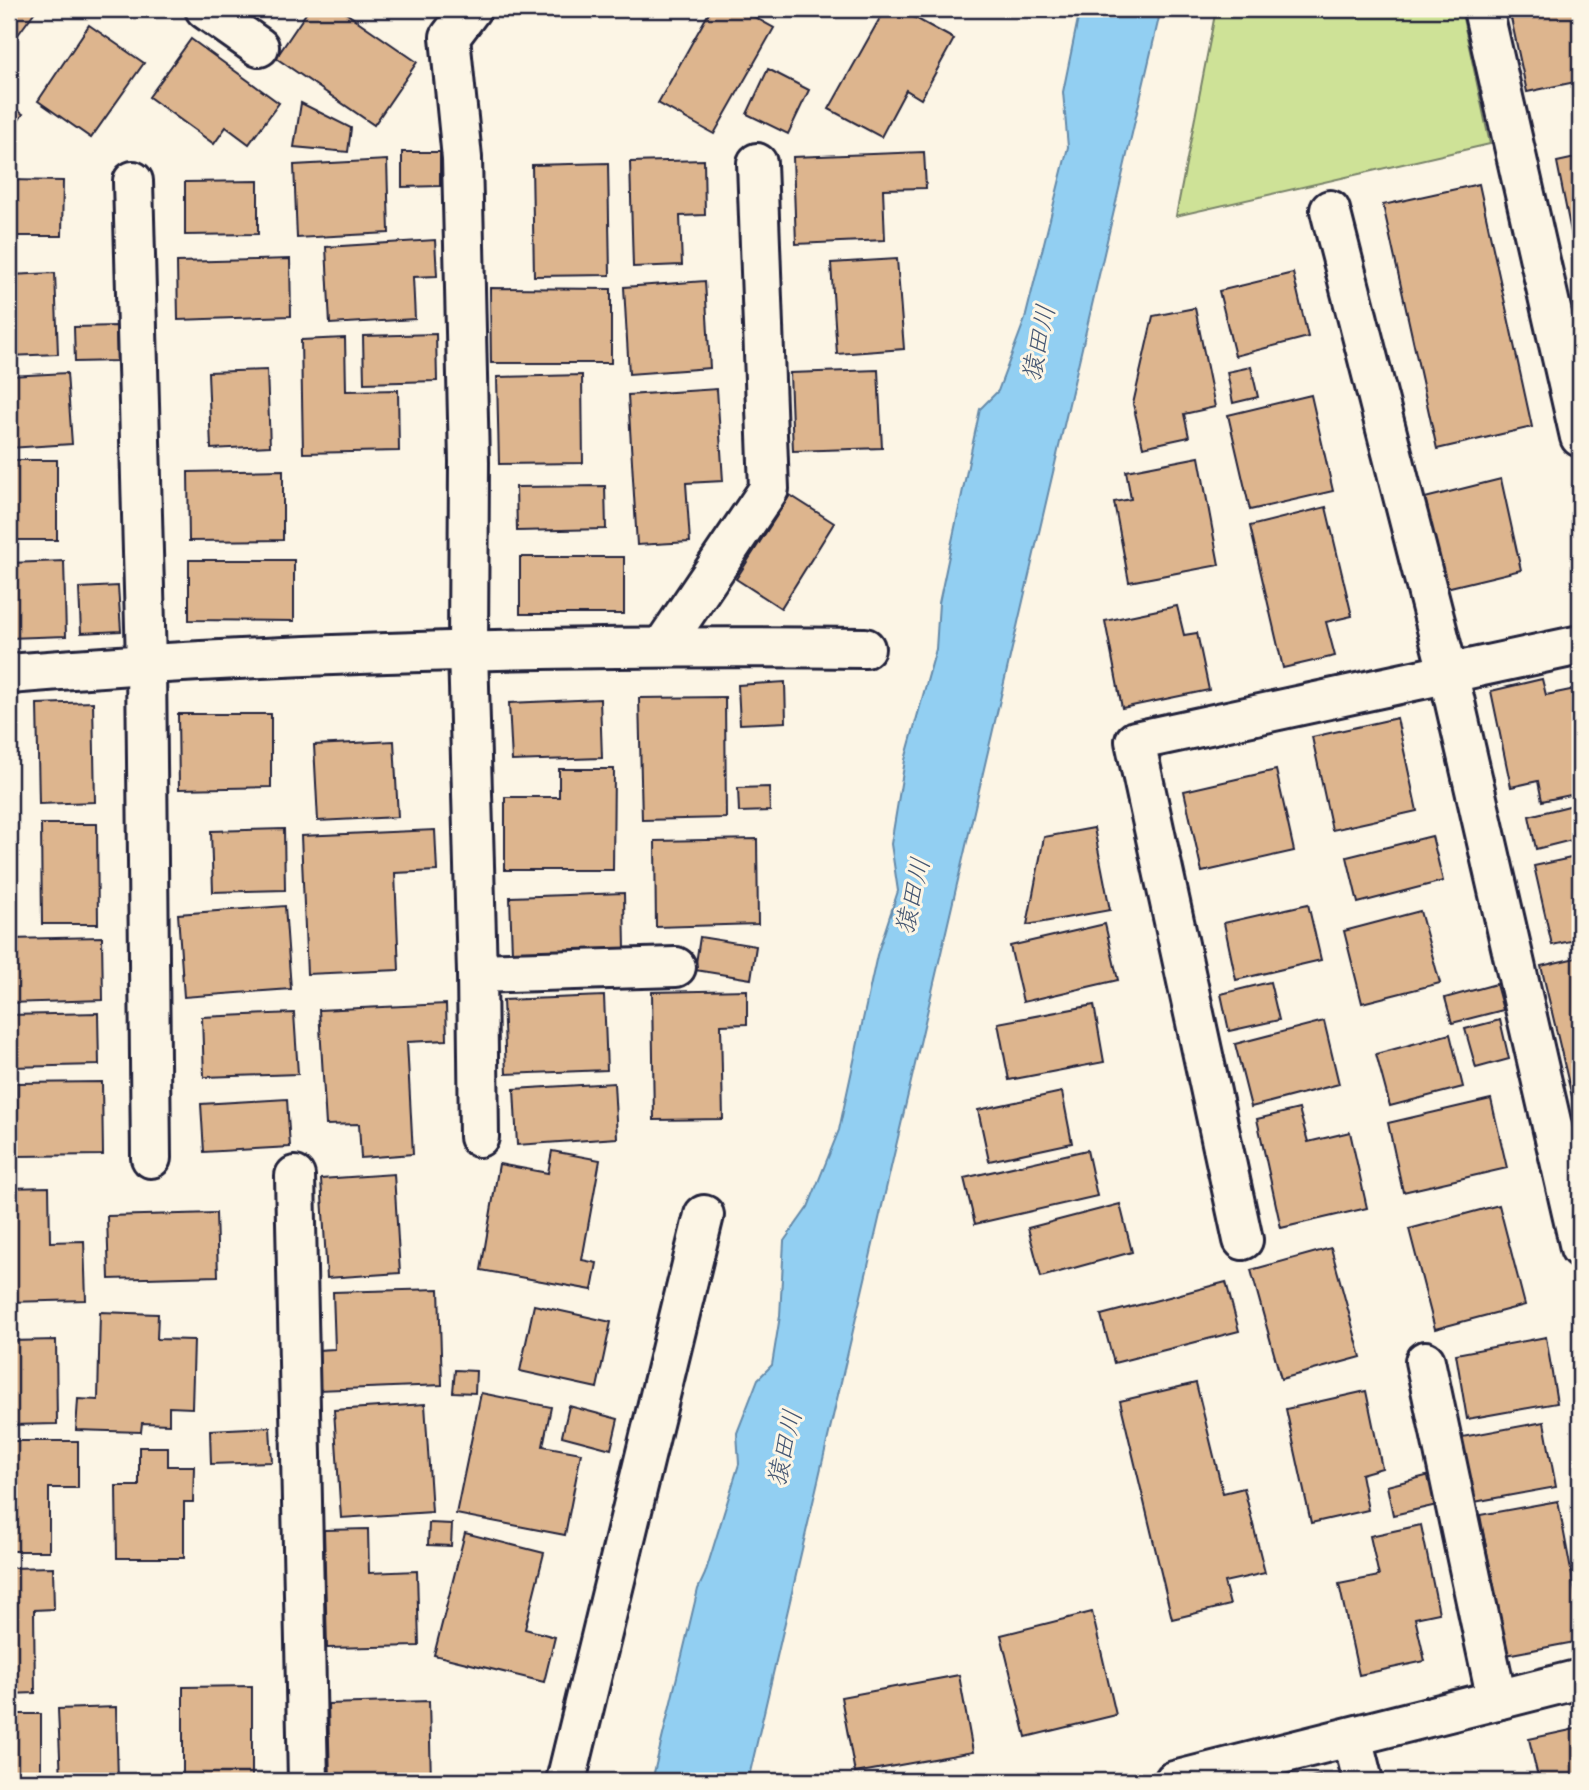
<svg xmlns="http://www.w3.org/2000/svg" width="1589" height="1790" viewBox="0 0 1589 1790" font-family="Dekko,'Klee One',sans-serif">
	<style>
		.green { fill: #cee297; stroke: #788269; stroke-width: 2 }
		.water { fill: #92cff2; stroke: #658aa9; stroke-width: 2 }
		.building { fill: #ddb58e; stroke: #22223b; stroke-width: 2 }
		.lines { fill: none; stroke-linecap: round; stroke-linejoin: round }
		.minor-casing { stroke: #22223b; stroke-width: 44 }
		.minor { stroke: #fcf5e5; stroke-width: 38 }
		.labels { text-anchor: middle; stroke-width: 6; stroke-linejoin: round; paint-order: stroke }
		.water-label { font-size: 26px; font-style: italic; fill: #445672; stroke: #fcf5e5 }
	</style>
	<rect width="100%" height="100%" fill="#fcf5e5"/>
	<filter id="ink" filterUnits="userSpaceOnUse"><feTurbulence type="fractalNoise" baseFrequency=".0143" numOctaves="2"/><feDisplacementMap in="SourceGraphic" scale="14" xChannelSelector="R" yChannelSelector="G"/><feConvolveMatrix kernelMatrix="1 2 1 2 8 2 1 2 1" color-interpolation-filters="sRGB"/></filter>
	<g filter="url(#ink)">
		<polygon class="green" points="1216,9 1461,9 1490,144 1176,216"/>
		<polygon class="water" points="1080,9 1161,9 748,1781 652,1781 698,1589 705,1574 739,1464 737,1433 758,1379 772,1365 780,1316 784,1241 808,1207 839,1130 877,955 898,891 891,844 905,760 936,649 939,603 980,409 998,391 1025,319 1068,147 1063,92"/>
		<g class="building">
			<polygon points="9,9 36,10 9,47"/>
			<polygon points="309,9 340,9 417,62 374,125 276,58"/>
			<polygon points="711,9 740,9 774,28 714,134 658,103"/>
			<polygon points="885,9 899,9 954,39 921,99 906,90 881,137 829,109"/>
			<polygon points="1509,9 1580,9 1580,81 1527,92"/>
			<polygon points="89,25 144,63 91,138 38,101"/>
			<polygon points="191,39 279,103 249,144 226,127 214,144 149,97"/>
			<polygon points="768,69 809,90 788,134 747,114"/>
			<polygon points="301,103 351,128 348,152 294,147"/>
			<polygon points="9,105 23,114 9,135"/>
			<polygon points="402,152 440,152 440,186 402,187"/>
			<polygon points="924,152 926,188 883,189 885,240 796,244 793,157"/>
			<polygon points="1580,157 1580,277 1557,162"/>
			<polygon points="387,160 389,233 297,238 294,165"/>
			<polygon points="704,160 705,215 680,216 682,265 633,267 630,162"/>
			<polygon points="608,163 610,275 534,276 532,165"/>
			<polygon points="9,180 63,181 62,236 9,236"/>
			<polygon points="258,181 258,234 185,235 185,182"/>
			<polygon points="1479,184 1532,427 1437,449 1383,205"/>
			<polygon points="435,240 437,276 413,277 415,319 330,324 326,247"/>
			<polygon points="290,259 291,316 178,320 177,262"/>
			<polygon points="897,259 904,349 837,354 831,263"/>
			<polygon points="55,273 58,354 9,356 9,275"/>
			<polygon points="1293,273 1308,337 1235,356 1219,291"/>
			<polygon points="705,281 710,368 629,374 624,287"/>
			<polygon points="490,288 611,289 611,363 491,363"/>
			<polygon points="1195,308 1215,407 1184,414 1189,437 1143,447 1133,404 1153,316"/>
			<polygon points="116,326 117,361 75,362 74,327"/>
			<polygon points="436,334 437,381 364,383 363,336"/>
			<polygon points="345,338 346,391 398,390 399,451 303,453 301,340"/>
			<polygon points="1251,367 1258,397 1233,403 1227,372"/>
			<polygon points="267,370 270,446 211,449 208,372"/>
			<polygon points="878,370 882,448 793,451 790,373"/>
			<polygon points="67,373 72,444 9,448 9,376"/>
			<polygon points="582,375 583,463 499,464 497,377"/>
			<polygon points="717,389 723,481 686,483 690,542 637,545 628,395"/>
			<polygon points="1311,395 1333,491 1250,510 1228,415"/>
			<polygon points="1199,457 1219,565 1129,582 1114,502 1131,499 1126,471"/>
			<rect x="9" y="460" width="48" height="80"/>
			<polygon points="283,470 283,540 189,541 188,472"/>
			<polygon points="1501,479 1521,570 1446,588 1425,498"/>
			<polygon points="605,486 606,529 517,531 516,487"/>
			<polygon points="790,495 834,523 781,608 736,579"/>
			<polygon points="1326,507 1352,616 1326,622 1335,656 1283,668 1250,526"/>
			<rect x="520" y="557" width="104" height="57"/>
			<polygon points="189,560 294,560 294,621 189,620"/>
			<polygon points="64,561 66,636 9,638 9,563"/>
			<polygon points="118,586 121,631 81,633 79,588"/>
			<polygon points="1177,606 1184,635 1197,633 1209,690 1122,708 1105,621"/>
			<polygon points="1542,679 1546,695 1580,688 1580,793 1542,801 1538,781 1511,787 1491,691"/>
			<polygon points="785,682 786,722 740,724 738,685"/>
			<polygon points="725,697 726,818 642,820 639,698"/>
			<polygon points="600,699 602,758 512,761 509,703"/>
			<polygon points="93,702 95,802 39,804 37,704"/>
			<polygon points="178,714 271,714 271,787 179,789"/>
			<polygon points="1397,718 1417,811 1332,830 1312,737"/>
			<polygon points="394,741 398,817 318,821 314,745"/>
			<polygon points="559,769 614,769 613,870 505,870 505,797 559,797"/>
			<polygon points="1276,770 1294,851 1202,872 1184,791"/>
			<polygon points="769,787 770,811 739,812 738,788"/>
			<polygon points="1577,804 1580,816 1580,838 1536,849 1529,816"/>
			<polygon points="41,824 97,824 98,924 42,924"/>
			<polygon points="1094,828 1110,910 1027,925 1044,837"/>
			<polygon points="284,829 285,890 213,892 211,831"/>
			<polygon points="435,830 437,871 395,873 399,970 307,974 301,836"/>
			<polygon points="1432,836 1443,881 1358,903 1347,857"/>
			<polygon points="757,839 758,924 656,927 655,841"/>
			<polygon points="1580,856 1580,939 1552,945 1534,866"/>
			<polygon points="624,893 625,950 512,953 510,897"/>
			<polygon points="1308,904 1321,960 1236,980 1224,923"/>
			<polygon points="285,906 291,989 184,997 178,914"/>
			<polygon points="1420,911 1440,983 1362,1003 1344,931"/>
			<polygon points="1105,924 1118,980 1023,1002 1010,946"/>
			<polygon points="102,937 103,1000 9,1003 9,939"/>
			<polygon points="700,937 756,946 751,979 695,970"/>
			<polygon points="1580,957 1580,1121 1578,1122 1541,966"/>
			<polygon points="1270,982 1279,1020 1229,1031 1221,994"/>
			<polygon points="1496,984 1503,1010 1452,1023 1445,998"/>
			<polygon points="747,990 747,1024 721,1025 723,1119 654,1120 652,992"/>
			<polygon points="604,996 607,1070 506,1074 503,1000"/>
			<polygon points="446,1004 447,1040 407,1042 413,1154 361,1158 359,1124 326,1125 319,1010"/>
			<polygon points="1094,1005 1104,1062 1009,1080 998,1023"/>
			<polygon points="98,1013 99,1065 10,1067 9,1015"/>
			<polygon points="294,1013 298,1074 204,1077 202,1017"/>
			<polygon points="1500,1020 1509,1059 1476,1068 1465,1029"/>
			<polygon points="1324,1021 1339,1084 1251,1107 1235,1044"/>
			<polygon points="1450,1034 1463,1087 1390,1106 1376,1054"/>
			<polygon points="102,1082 103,1155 18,1156 16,1083"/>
			<polygon points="614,1083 617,1138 517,1145 514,1089"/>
			<polygon points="1062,1092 1072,1143 989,1161 978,1110"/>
			<polygon points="287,1099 290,1147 204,1152 201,1104"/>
			<polygon points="1491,1099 1507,1168 1403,1192 1388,1123"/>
			<polygon points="1299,1109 1308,1142 1350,1132 1367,1208 1281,1228 1257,1119"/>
			<polygon points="1087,1150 1097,1196 975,1224 964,1178"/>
			<polygon points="552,1151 600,1160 582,1260 597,1263 592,1290 481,1270 499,1164 548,1173"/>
			<polygon points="394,1174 400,1273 327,1278 321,1179"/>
			<polygon points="49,1187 50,1242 84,1241 86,1300 9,1302 9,1188"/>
			<polygon points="1120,1204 1132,1252 1041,1277 1028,1228"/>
			<polygon points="1499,1205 1525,1305 1435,1329 1409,1229"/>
			<polygon points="216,1213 218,1276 109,1279 107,1216"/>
			<polygon points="1331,1248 1361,1357 1281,1379 1251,1270"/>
			<polygon points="1226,1282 1239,1331 1114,1363 1101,1315"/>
			<polygon points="439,1289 442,1385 318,1390 317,1350 335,1349 333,1292"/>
			<polygon points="534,1305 611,1322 597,1388 520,1371"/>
			<polygon points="100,1312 158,1314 157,1339 194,1340 192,1408 169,1407 169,1424 142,1423 141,1432 76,1430 78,1399 98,1400"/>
			<polygon points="1546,1337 1557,1403 1467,1419 1456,1354"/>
			<polygon points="56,1340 57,1424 9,1425 9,1341"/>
			<polygon points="455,1370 476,1371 475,1393 453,1392"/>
			<polygon points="1196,1383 1223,1493 1244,1488 1265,1573 1224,1582 1230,1605 1172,1619 1120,1401"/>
			<polygon points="1366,1391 1382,1468 1361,1474 1368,1510 1311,1523 1286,1409"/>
			<polygon points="481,1393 551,1407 543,1446 581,1453 565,1535 456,1514"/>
			<polygon points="425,1404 432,1512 341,1518 334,1410"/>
			<polygon points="569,1406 618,1419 611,1449 562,1436"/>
			<polygon points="1544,1422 1556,1487 1474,1502 1462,1437"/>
			<polygon points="270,1427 272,1462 211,1464 210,1430"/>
			<polygon points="9,1441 78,1441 78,1488 49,1488 49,1551 9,1551"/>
			<polygon points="139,1447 168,1447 168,1466 194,1466 193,1502 184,1502 184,1558 117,1558 116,1486 139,1486"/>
			<polygon points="1430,1475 1437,1505 1393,1515 1387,1486"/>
			<polygon points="1558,1501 1580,1619 1580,1641 1506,1655 1480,1515"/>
			<polygon points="429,1523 452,1524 451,1546 428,1545"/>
			<polygon points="1421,1525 1439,1613 1415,1618 1425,1661 1359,1675 1339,1584 1379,1576 1370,1536"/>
			<polygon points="368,1529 369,1573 417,1571 419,1646 327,1648 324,1530"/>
			<polygon points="465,1533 544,1553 525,1629 555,1637 544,1682 434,1655"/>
			<polygon points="53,1567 54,1609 34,1610 35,1693 9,1694 9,1568"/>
			<polygon points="1092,1612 1116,1715 1026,1737 1001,1635"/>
			<polygon points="959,1675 973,1752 855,1773 841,1697"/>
			<polygon points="252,1686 252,1781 183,1781 183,1687"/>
			<polygon points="429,1701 431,1781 330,1781 328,1704"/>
			<polygon points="116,1707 118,1781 61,1781 58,1709"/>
			<rect x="9" y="1714" width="32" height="67"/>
			<polygon points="1580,1728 1580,1781 1539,1781 1529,1739"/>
			<polygon points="1320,1775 1321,1781 1294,1781"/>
		</g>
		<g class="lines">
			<g class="minor-casing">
				<g id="minor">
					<polyline points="205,9 259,47"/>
					<polyline points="471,9 450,37 462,158 469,462 468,650 477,973 479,1137"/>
					<polyline points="1483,9 1580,437"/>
					<polyline points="133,181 146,663 151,1158"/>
					<polyline points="1330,210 1448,672 1580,1248"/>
					<polyline points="663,646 769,489 757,163"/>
					<path d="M9,674C294,651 579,645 865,648"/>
					<polyline points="477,973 676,967"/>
					<polyline points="295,1176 308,1781"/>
					<polyline points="1243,1240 1135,741 1580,645"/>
					<polyline points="1425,1361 1497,1700"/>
					<polyline points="1352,1737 1363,1781"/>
					<polyline points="566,1781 704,1215"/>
					<polyline points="1174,1781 1580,1679"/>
				</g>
			</g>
			<use href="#minor" class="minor"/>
		</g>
	</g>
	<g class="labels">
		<g class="water-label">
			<text transform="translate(1038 343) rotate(-78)" y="9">猿田川</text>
			<text transform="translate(912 896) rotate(-77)" y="9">猿田川</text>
			<text transform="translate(784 1448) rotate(-77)" y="9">猿田川</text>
		</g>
	</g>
	<rect width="1589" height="1790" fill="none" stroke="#fcf5e5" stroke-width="35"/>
	<rect x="18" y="18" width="1554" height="1755" fill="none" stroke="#22223b" stroke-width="2.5" filter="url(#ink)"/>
</svg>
